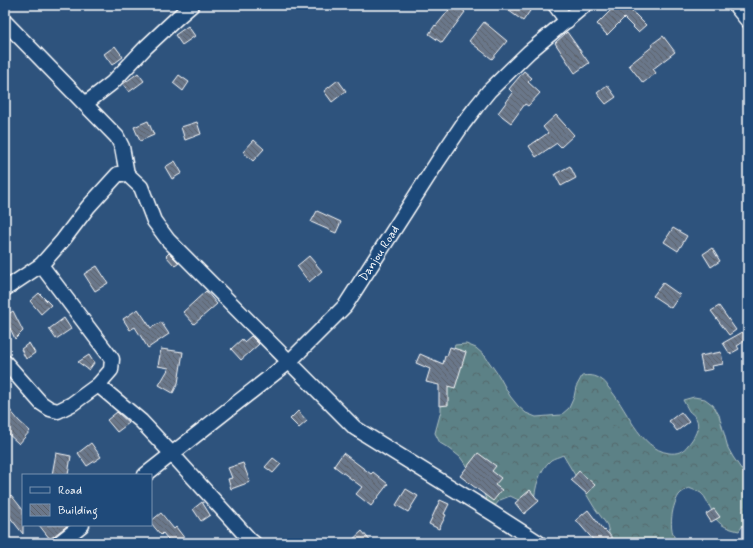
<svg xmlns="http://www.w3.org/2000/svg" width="753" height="548" viewBox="0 0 753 548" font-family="Mynerve,sans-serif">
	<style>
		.forest { fill: url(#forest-crowns); stroke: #aec0c2 }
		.building { fill: url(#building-back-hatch); stroke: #fff }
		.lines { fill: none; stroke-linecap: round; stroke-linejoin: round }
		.street-casing { stroke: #fff; stroke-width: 17 }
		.street { stroke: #1f4a7a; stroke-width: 14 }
		.labels { text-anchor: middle; stroke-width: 3.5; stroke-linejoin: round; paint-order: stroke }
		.street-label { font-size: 12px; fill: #fff; stroke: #1f4a7a }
	</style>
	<defs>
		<pattern id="forest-crowns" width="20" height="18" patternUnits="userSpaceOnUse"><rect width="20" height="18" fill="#5c8186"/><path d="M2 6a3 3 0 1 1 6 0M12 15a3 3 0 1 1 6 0" fill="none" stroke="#55696c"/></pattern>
		<pattern id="building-back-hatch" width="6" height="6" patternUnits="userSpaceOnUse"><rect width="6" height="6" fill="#6b778a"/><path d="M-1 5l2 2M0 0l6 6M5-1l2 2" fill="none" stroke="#5c626b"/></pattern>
	</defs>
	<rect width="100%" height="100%" fill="#2e537d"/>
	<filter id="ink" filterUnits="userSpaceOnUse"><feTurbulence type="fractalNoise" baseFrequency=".025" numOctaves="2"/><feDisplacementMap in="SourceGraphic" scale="8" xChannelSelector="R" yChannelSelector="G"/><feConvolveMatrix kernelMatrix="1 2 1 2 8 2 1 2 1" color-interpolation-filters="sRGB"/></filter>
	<g filter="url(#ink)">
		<path class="forest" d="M466,344L476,348L485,356L499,376L510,396L518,406L526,413L536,417L561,415L569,408L574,397L576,387L582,376C590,375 595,375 602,380C605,382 607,384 608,387C626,406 639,449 669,453C677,454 683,452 688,445C694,438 701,427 696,418C694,415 691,413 689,411C687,407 685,404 683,400L694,397L705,399L713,405L719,415L728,448L733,457L748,479V518L739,531C725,528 716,524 711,509C708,504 706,497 701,493C698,491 693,490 689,488C686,490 681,492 679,495C671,507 667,534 679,543H611L610,537L607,525L594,507L563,455C559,457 554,458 551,460C539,470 535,488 534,502L521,501L510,496L500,500L493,508L486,499L481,487L475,477L460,457L450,449L440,443L435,433L441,411V400L451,354L455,345Z"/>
		<g class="building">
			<polygon points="453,5 457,5 465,12 442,43 429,34 435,25 436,26"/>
			<polygon points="501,5 534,5 523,21"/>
			<polygon points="616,5 626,5 634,14 635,14 646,25 638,32 624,18 607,35 597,24"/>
			<polygon points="484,22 507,41 492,59 469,41"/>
			<polygon points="188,26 195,36 182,45 175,35"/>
			<polygon points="567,32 589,63 575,73 555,43"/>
			<polygon points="663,36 675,52 653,69 656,73 643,83 629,65 653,46 652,44"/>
			<polygon points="115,46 123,57 112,65 104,54"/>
			<polygon points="524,71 532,78 528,82 540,93 528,106 525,104 511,123 498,113 513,93 509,89"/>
			<polygon points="138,73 144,81 129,92 123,84"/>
			<polygon points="179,75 189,82 183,91 173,83"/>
			<polygon points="338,80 346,91 332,102 324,91"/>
			<polygon points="607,85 616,97 606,104 597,93"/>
			<polygon points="556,115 574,135 561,147 557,143 536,157 529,146 548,133 543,127"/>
			<polygon points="148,121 154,135 140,141 134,127"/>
			<polygon points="197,122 201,134 185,140 181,127"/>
			<polygon points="254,140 264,149 253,161 243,152"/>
			<polygon points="175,161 182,173 172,179 165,167"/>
			<polygon points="570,166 576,178 561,186 555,174"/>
			<polygon points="317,211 341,222 336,233 311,222"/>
			<polygon points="673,228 687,236 678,251 664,242"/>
			<polygon points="712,248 720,261 711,267 703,254"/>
			<polygon points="169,253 179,263 175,266 166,256"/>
			<polygon points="309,256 322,271 309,282 297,266"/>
			<polygon points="97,266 108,283 95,291 84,274"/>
			<polygon points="663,283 680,295 671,308 653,296"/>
			<polygon points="206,291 217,304 194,324 183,312"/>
			<polygon points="39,293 51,305 41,314 30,301"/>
			<polygon points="719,306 736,330 729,335 711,311"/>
			<polygon points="138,309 151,328 161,322 169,334 148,348 135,327 130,330 123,319"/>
			<polygon points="13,311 23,331 15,339 10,328 5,331 5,316"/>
			<polygon points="64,318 71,329 56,339 49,329"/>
			<polygon points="748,329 748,339 737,346 739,349 730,354 723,343"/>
			<polygon points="251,336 259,344 241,360 231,349 242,339 244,342"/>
			<polygon points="29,343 35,353 26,359 21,349"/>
			<polygon points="450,347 466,352 455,388 448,386 448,405 439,406 439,385 426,382 430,369 416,363 420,354 443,364 445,356 447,356"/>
			<polygon points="161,349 183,352 178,383 173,393 159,385 169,368 158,366"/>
			<polygon points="721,352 723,364 712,366 713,369 703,371 700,356"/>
			<polygon points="89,355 94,363 89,370 78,362"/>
			<polygon points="5,404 19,421 30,431 19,444 5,431"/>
			<polygon points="298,411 307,421 299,428 290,419"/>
			<polygon points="117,412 129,423 117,432 107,420"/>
			<polygon points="681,412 689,422 677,431 669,421"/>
			<polygon points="91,443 101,457 87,466 78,453"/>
			<polygon points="56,453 71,456 68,475 52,475"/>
			<polygon points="343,453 371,474 373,472 388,484 371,506 356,494 362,487 334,466"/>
			<polygon points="478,453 496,466 492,471 501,478 495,485 502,490 493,501 460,476"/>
			<polygon points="273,458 281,464 273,473 265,467"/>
			<polygon points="243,463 250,482 231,489 228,479 232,478 228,468"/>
			<polygon points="579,471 595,485 587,494 571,480"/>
			<polygon points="406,489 418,496 408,512 396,505"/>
			<polygon points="530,490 539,501 524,514 515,503"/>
			<polygon points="11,495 23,510 23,534 5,511 5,500"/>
			<polygon points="440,500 449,504 444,514 446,515 439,529 429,524"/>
			<polygon points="202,502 210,515 201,521 193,509"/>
			<polygon points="714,509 720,517 711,522 706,514"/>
			<polygon points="588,510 604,531 605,530 617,543 596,543 576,520"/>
			<polygon points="161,513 174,529 176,527 188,543 171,543 163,533 161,535 151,523 151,521"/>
			<polygon points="39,525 68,525 50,539"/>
			<polygon points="362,531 372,543 349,543"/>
		</g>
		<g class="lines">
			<g class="street-casing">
				<g id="street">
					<polyline points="555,5 567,21"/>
					<polyline points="735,5 748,21"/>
					<polyline points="5,22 117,137 122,147 127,174"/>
					<polyline points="85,104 112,83 146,47 177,18 192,5"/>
					<polyline points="5,289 41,265 63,240 88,207 118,174 127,174 141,187 154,221 168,240 355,428 494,514 539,543"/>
					<polyline points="5,362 41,403 50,409 58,411 72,404 98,385 111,370 112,359 41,265"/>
					<polyline points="98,385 141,421 172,454 250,540 254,543"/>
					<path id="s1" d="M145,475L289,362L345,306L438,161L463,124L476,107L489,91L529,52L585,5"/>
					<polyline points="59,543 82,525"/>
				</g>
			</g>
			<use href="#street" class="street"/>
		</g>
	</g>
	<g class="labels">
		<g class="street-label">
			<text dy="4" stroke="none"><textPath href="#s1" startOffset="325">Danjou Road</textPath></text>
		</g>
	</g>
	<rect width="753" height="548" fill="none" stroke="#1f4a7a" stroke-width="20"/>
	<rect x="10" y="10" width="733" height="528" fill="none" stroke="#fff" stroke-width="1.5" filter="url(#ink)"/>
	<rect x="22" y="474" width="130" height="52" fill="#1f4a7a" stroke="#7992af"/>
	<rect x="30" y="487" width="20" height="6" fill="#1f4a7a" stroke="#7992af"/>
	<text x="58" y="494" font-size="12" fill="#ffffff">Road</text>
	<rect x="30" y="504" width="20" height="12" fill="url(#building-back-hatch)" stroke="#7992af"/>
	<text x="58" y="514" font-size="12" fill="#ffffff">Building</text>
</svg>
